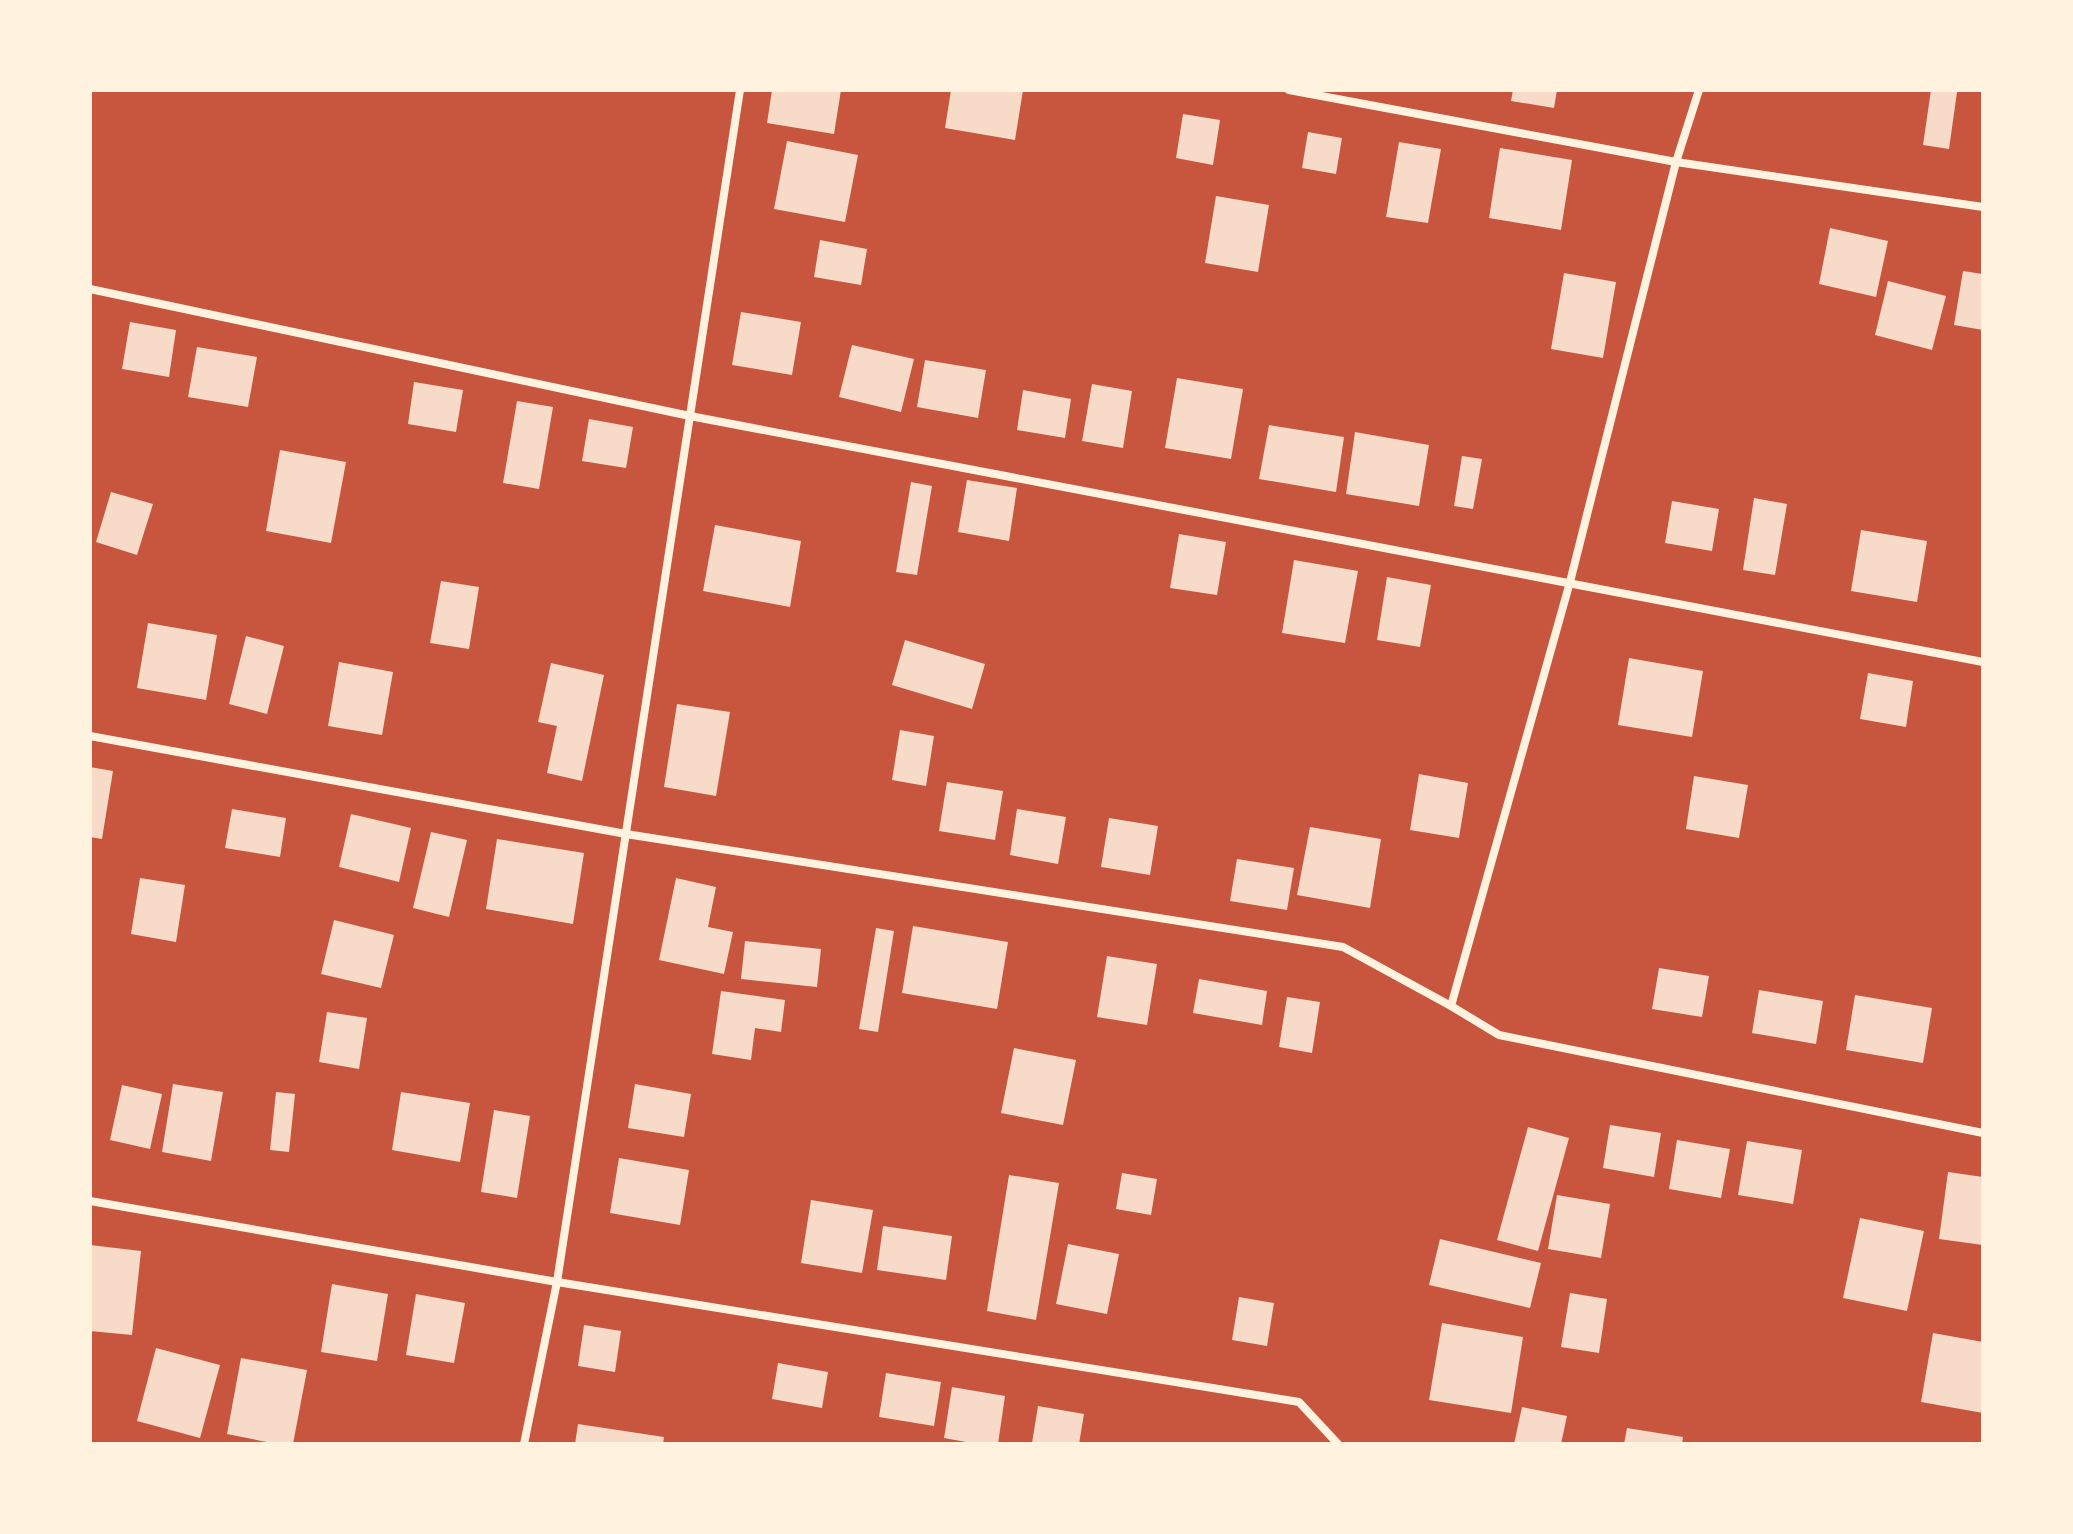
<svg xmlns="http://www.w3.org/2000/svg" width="2073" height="1534" viewBox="0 0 2073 1534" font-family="'Fira Sans Condensed',sans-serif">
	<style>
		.building { fill: #f7dbc8 }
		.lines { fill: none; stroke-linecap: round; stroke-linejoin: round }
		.minor { stroke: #fff3e0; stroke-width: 8 }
	</style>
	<rect width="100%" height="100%" fill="#c8553d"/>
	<g class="building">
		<polygon points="772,90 841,90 834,134 767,123"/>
		<polygon points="951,90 1023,90 1015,140 945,128"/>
		<polygon points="1513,90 1557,90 1554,108 1511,101"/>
		<polygon points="1931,90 1957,92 1949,149 1923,145"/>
		<polygon points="1183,114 1220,120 1213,165 1176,158"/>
		<polygon points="1308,132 1342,138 1336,174 1302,168"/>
		<polygon points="787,141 858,155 845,222 774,209"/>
		<polygon points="1399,142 1441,149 1428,223 1386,217"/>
		<polygon points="1500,148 1572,160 1561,230 1489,218"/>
		<polygon points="1216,196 1269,205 1258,272 1205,263"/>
		<polygon points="1830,228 1888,241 1876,297 1819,284"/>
		<polygon points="820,240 867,249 861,285 814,277"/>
		<polygon points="1963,271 1983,274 1983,330 1954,325"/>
		<polygon points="1564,273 1616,282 1603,358 1551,349"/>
		<polygon points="1888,281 1946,296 1932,350 1875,335"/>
		<polygon points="741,312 801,322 792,375 732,365"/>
		<polygon points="130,322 176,330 169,377 122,369"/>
		<polygon points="852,345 914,359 901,412 839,397"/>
		<polygon points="197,347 257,357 248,407 188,397"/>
		<polygon points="925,360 986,370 978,418 917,407"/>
		<polygon points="1177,378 1243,389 1231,459 1165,448"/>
		<polygon points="414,382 463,390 456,432 408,424"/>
		<polygon points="1092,384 1132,391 1123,448 1082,441"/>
		<polygon points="1023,390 1071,399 1065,438 1017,430"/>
		<polygon points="517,401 553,407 539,489 503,483"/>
		<polygon points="589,419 633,427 626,468 582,461"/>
		<polygon points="1269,425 1344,437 1336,492 1259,479"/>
		<polygon points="1355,432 1429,445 1419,506 1346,494"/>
		<polygon points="280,450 346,462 331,543 266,531"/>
		<polygon points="1462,456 1482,459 1473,509 1454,506"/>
		<polygon points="967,480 1017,488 1009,541 958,532"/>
		<polygon points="911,482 932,486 917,575 896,572"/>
		<polygon points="111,492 153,504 137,555 96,542"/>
		<polygon points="1754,498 1787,504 1775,575 1743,570"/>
		<polygon points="1672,501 1719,509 1712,551 1665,543"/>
		<polygon points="715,525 801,541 790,607 703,591"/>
		<polygon points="1861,530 1927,541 1917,602 1851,591"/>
		<polygon points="1179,534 1226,542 1217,595 1170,588"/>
		<polygon points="1294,560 1358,571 1345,643 1282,633"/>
		<polygon points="1387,577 1431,585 1420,647 1377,640"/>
		<polygon points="441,581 479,587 469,649 430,643"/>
		<polygon points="148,623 217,635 206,700 137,688"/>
		<polygon points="246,636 284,646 267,714 229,704"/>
		<polygon points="905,640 985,664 972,709 892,685"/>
		<polygon points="1629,658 1703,671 1692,737 1618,725"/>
		<polygon points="339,662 393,672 382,735 328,726"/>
		<polygon points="551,663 604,675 582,781 547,773 557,726 538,722"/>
		<polygon points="1868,673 1913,681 1906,727 1860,719"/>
		<polygon points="677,704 730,712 716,796 664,787"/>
		<polygon points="900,730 934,736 926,786 892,780"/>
		<polygon points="90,767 113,771 102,839 90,837"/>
		<polygon points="1419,774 1468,783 1459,838 1410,830"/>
		<polygon points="1694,776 1748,785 1739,838 1686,829"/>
		<polygon points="947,782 1003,791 995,840 939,831"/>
		<polygon points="232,809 286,818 280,857 225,848"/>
		<polygon points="1017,809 1066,817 1058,864 1010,855"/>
		<polygon points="351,814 411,828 399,882 339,867"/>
		<polygon points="1109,818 1158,826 1150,875 1101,867"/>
		<polygon points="1310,827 1381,839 1370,908 1297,895"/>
		<polygon points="431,832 467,840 449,917 413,908"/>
		<polygon points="497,839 584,853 573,924 486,909"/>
		<polygon points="1237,859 1294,868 1287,910 1230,901"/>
		<polygon points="140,878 185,885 176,942 131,934"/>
		<polygon points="676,878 716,887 708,927 733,932 724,974 659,960"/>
		<polygon points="334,920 394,935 381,988 321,974"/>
		<polygon points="913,926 1008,942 997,1009 902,993"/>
		<polygon points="876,928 894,931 878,1032 859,1029"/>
		<polygon points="745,941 821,949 817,987 741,979"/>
		<polygon points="1107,956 1157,964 1147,1025 1097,1017"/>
		<polygon points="1659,968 1709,976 1702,1017 1652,1009"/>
		<polygon points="1199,979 1267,991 1262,1025 1193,1013"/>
		<polygon points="1759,990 1823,1001 1816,1044 1752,1033"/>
		<polygon points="721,991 785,1000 781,1032 755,1028 751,1060 712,1054"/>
		<polygon points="1855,995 1932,1008 1923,1063 1846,1050"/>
		<polygon points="1287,997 1320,1002 1312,1053 1279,1047"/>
		<polygon points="327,1012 367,1018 359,1069 319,1062"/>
		<polygon points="1014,1048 1076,1060 1063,1125 1001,1113"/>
		<polygon points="173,1084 223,1092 211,1161 162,1152"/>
		<polygon points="635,1084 691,1094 684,1137 628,1128"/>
		<polygon points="122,1085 162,1094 150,1149 110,1140"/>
		<polygon points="276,1092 295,1094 289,1152 270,1150"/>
		<polygon points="401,1092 470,1103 460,1162 392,1150"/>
		<polygon points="494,1110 530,1116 517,1198 481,1192"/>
		<polygon points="1610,1125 1661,1133 1654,1177 1603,1168"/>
		<polygon points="1528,1127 1569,1138 1538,1251 1497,1240"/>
		<polygon points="1677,1140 1730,1149 1721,1198 1669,1189"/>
		<polygon points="1747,1141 1802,1150 1793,1204 1738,1195"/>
		<polygon points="619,1158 689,1170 680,1225 610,1213"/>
		<polygon points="1948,1172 1983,1177 1983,1245 1939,1239"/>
		<polygon points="1122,1173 1157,1179 1151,1215 1116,1209"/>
		<polygon points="1009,1175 1059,1183 1036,1320 987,1311"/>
		<polygon points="1557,1195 1610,1204 1601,1258 1548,1249"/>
		<polygon points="811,1200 873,1210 862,1273 801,1263"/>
		<polygon points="1860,1218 1924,1231 1907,1311 1843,1298"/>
		<polygon points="883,1226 952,1236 946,1280 877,1270"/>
		<polygon points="1440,1239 1541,1263 1530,1308 1429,1285"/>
		<polygon points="1068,1244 1119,1254 1107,1314 1056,1304"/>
		<polygon points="90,1245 141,1251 132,1335 90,1331"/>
		<polygon points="332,1284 388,1294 377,1361 321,1352"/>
		<polygon points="1570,1293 1607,1299 1599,1353 1561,1347"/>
		<polygon points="416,1294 465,1303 454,1363 406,1355"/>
		<polygon points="1239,1297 1274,1303 1267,1346 1232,1340"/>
		<polygon points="1442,1323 1523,1337 1511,1413 1429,1400"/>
		<polygon points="584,1325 621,1331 615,1372 578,1366"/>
		<polygon points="1933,1333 1983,1342 1983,1413 1921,1402"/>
		<polygon points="156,1348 220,1365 200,1438 137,1421"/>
		<polygon points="241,1358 307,1370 293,1444 277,1444 227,1434"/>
		<polygon points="778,1363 828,1372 822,1408 772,1399"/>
		<polygon points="886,1373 941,1382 934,1426 879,1417"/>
		<polygon points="952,1387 1005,1396 998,1444 977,1444 944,1438"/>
		<polygon points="1038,1406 1084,1414 1079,1444 1032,1443"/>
		<polygon points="1522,1407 1567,1416 1561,1444 1514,1444"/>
		<polygon points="578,1424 664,1437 663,1444 575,1444"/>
		<polygon points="1627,1428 1683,1437 1682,1444 1624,1444"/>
	</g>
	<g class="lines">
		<g class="minor">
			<polyline points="1289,90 1676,162 1983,207"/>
			<polyline points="1699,90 1676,162 1570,582 1451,1006 1499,1035 1983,1133"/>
			<polyline points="90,289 690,416 1983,662"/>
			<polyline points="90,736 626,834 1343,947 1451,1006"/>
			<polyline points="90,1201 557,1282 1299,1402 1338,1444"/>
			<polyline points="524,1444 557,1282 740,90"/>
		</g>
	</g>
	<rect width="2073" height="1534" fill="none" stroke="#fff3e0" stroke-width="184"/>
</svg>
